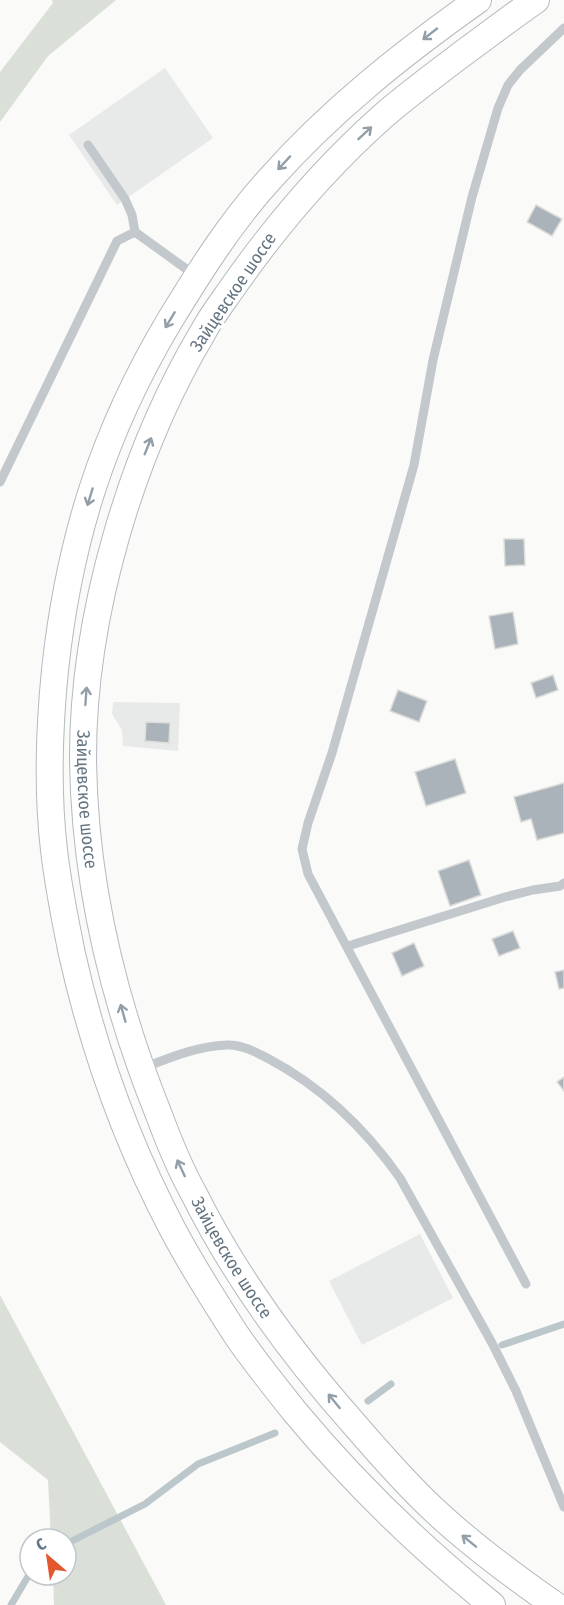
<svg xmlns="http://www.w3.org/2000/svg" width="564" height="1605" viewBox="0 0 564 1605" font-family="'Fira Sans Condensed',sans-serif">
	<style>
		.built { fill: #e8e9e9 }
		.green { fill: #dadfd7 }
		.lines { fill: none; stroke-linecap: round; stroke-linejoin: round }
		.stream { stroke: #bbc7cb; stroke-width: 7 }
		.building { fill: #aab3b9; stroke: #dcdcda; stroke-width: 1.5 }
		.secondary-casing { stroke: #b3babf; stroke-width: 28 }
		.service { stroke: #c3c8cc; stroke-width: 9 }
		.secondary { stroke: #fff; stroke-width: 26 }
		.oneway { stroke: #939fa8 }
		.labels { text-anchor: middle; stroke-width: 6; stroke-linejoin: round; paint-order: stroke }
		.street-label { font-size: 18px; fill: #657683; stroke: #fff }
	</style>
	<rect width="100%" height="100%" fill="#fafaf8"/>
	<g class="built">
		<polygon points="165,68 213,138 117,205 69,135"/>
		<polygon points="113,702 180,703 178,751 123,746 122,730 112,714"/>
		<polygon points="420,1234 453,1298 362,1345 329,1281"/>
	</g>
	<g class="green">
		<polygon points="52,0 116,0 48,56 0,122 0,72 53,3"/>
		<polygon points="0,1295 166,1605 54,1605 53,1575 66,1575 66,1539 51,1539 48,1480 0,1442"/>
	</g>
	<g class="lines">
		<g class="stream">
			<polyline points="502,1345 564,1324"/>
			<polyline points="368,1401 391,1384"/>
			<polyline points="66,1544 145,1504 198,1464 275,1433"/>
			<polyline points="11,1605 30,1573"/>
		</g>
	</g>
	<g class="building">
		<polygon points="536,205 562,219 552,236 527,222"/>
		<polygon points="504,539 524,539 525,565 505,566"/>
		<polygon points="513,612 518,644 495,649 489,616"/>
		<polygon points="553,675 558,690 536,698 531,683"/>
		<polygon points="398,690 427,701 419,722 390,711"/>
		<polygon points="146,722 170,723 169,743 145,741"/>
		<polygon points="455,759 466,793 426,806 415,772"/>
		<polygon points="564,783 564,833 537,840 531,819 521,822 514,797"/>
		<polygon points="469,860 481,895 450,906 438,871"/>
		<polygon points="513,931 520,948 499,956 492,939"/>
		<polygon points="414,943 424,966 402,976 392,953"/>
		<polygon points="564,970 564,988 559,989 555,972"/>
		<polygon points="564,1077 564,1091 557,1082"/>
	</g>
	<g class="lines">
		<g class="secondary-casing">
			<g id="secondary">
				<path d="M478,0C403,53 330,111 269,180C230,223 200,271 170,320C103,432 69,540 55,670C49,730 47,790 54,850C58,885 65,920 72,954C94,1052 126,1141 173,1230C192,1266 215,1302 237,1336C255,1362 275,1387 295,1412C354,1483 420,1547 492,1605"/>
				<path id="s1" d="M536,0C510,18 484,38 458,57C432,77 406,96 382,117C326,167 278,223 235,284C224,300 212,315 203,332C131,453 83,616 83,757C84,879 113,1001 159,1115C169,1142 180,1169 194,1194C236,1278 292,1354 354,1424C379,1453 405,1483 433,1509C471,1545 512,1575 555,1605"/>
			</g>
		</g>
		<g class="service">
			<polyline points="88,145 125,199 132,215 135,232"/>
			<polyline points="0,482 117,241 135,232 196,276"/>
			<polyline points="348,946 505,897 533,890 560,886 564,883"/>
			<path d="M143,1068C169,1058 198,1046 226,1045C241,1044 256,1052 269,1059C322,1087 366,1130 400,1178L492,1343L516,1391L564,1507"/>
			<polyline points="526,1284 308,874 302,849 308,823 332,753 414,465 433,360 472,197 498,108 508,85 520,70 564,28"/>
		</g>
		<use href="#secondary" class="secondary"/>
	</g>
	<defs><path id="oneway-shaft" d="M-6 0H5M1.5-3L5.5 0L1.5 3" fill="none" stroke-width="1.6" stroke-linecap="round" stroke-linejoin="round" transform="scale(1.5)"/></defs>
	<g class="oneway">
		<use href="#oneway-shaft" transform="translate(430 34) rotate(142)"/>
		<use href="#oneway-shaft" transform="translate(365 133) rotate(-43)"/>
		<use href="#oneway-shaft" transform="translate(284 163) rotate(133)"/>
		<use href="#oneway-shaft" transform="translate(170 320) rotate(121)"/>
		<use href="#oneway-shaft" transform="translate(148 446) rotate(-68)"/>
		<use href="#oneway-shaft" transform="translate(90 497) rotate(107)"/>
		<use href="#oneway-shaft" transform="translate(86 696) rotate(-86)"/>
		<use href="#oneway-shaft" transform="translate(123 1013) rotate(-106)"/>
		<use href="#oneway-shaft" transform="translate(181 1168) rotate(-115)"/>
		<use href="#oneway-shaft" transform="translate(334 1401) rotate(-129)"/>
		<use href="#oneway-shaft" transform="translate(469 1541) rotate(-141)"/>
	</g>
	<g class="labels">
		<g class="street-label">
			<text transform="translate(233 292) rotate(-56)" y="6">Зайцевское шоссе</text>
			<text dy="6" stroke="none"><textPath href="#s1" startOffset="963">Зайцевское шоссе</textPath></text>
			<text dy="6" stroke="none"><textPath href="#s1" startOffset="1449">Зайцевское шоссе</textPath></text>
		</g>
	</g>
	<g transform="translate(48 1557) rotate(331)"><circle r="28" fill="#ffffff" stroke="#c1c8cd" stroke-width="1.5"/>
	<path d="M0-4.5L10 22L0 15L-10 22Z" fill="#e4572e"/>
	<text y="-9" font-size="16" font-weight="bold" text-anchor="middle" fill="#657683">С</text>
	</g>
</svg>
